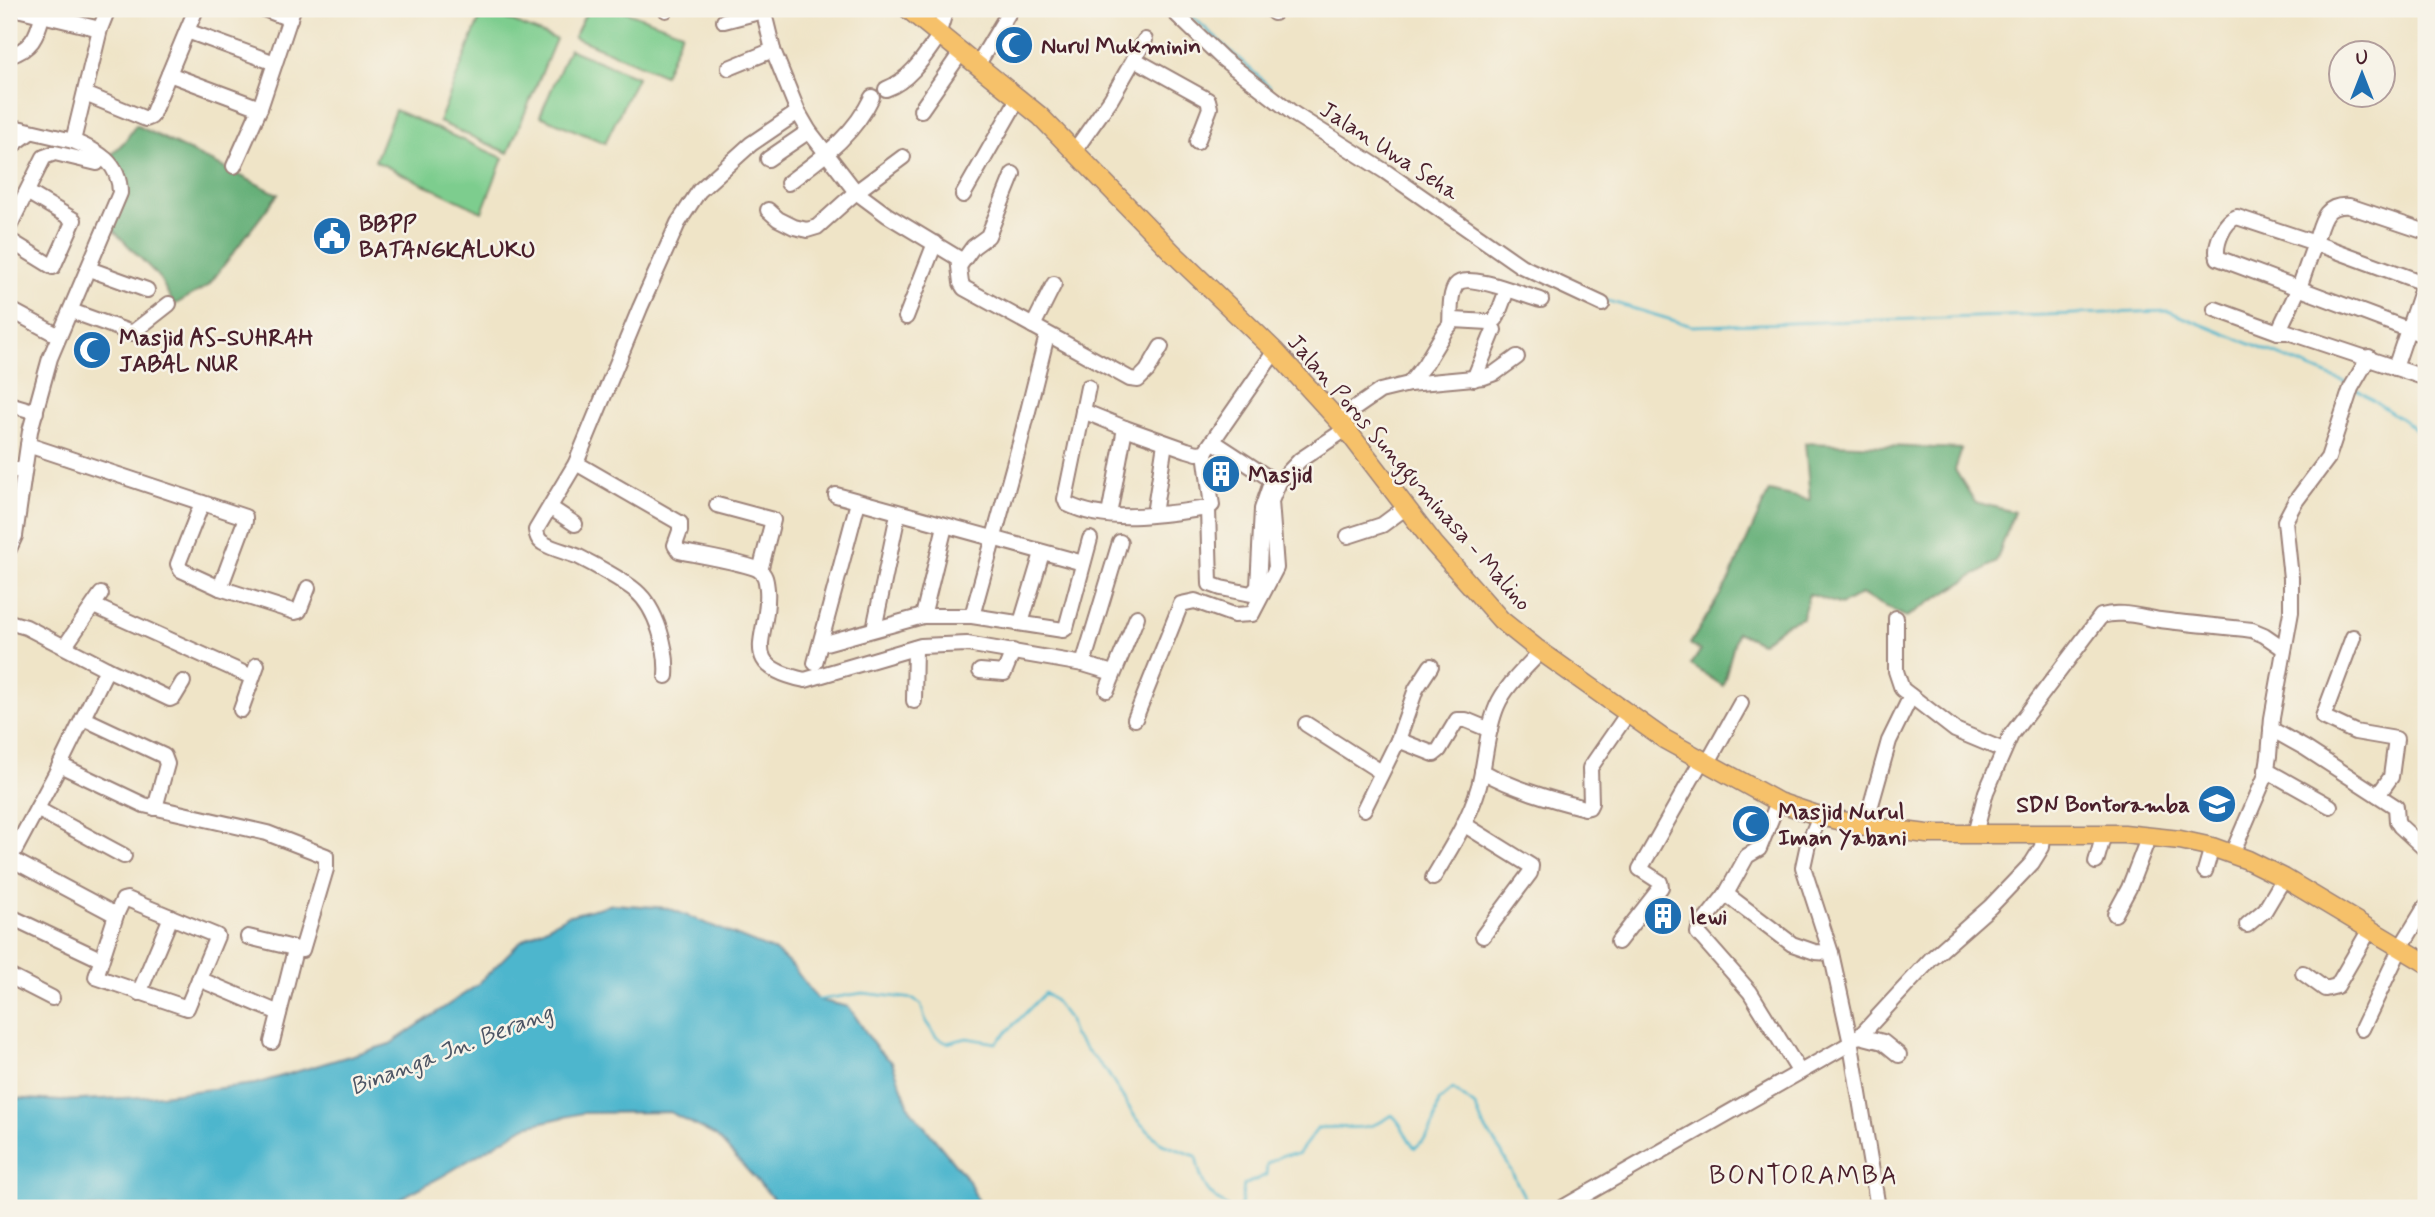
<svg xmlns="http://www.w3.org/2000/svg" width="2435" height="1217" viewBox="0 0 2435 1217" font-family="Mynerve,sans-serif">
	<style>
		.green { fill: #7dcd8e; stroke: #64765c; stroke-width: 2 }
		.forest { fill: #66b079; stroke: #586852; stroke-width: 2 }
		.water { fill: #4eb6cd; stroke: #4c6a7c; stroke-width: 2 }
		.lines { fill: none; stroke-linecap: round; stroke-linejoin: round }
		.stream { stroke: #4eb6cd; stroke-width: 2.5 }
		.minor-casing { stroke: #9c8279; stroke-width: 18 }
		.major-casing { stroke: #9c8279; stroke-width: 21 }
		.minor { stroke: #fff; stroke-width: 14 }
		.major { stroke: #f6c16b; stroke-width: 18 }
		.labels { text-anchor: middle; stroke-width: 5; stroke-linejoin: round; paint-order: stroke }
		.poi-label { font-size: 23px; font-weight: bold; fill: #4a1f2b; stroke: #f7f3e8; text-anchor: start }
		.street-label { font-size: 23px; fill: #4a1f2b; stroke: #f7f3e8 }
		.water-label { font-size: 24px; font-style: italic; fill: #4b5464; stroke: #f7f3e8 }
		.quarter-label { font-size: 26px; letter-spacing: 2px; fill: #4a1f2b; stroke: #f7f3e8 }
	</style>
	<rect width="100%" height="100%" fill="#f7f3e8"/>
	<filter id="ink" filterUnits="userSpaceOnUse"><feTurbulence type="fractalNoise" baseFrequency=".0143" numOctaves="2"/><feDisplacementMap in="SourceGraphic" scale="14" xChannelSelector="R" yChannelSelector="G"/><feConvolveMatrix kernelMatrix="1 2 1 2 8 2 1 2 1" color-interpolation-filters="sRGB"/></filter>
	<filter id="wash" filterUnits="userSpaceOnUse"><feTurbulence type="fractalNoise" baseFrequency=".00686" numOctaves="4" result="noise"/><feDisplacementMap in="SourceGraphic" scale="28" xChannelSelector="R" yChannelSelector="G"/><feGaussianBlur stdDeviation="1.57" result="paint"/><feColorMatrix in="noise" values="0 0 0 0 0 0 0 0 0 0 0 0 0 0 0 0 0 1.4 0 .05"/><feComposite in="paint" operator="in"/></filter>
	<g filter="url(#wash)">
		<rect width="100%" height="100%" fill="#efe4c7"/>
		<g class="green">
			<polygon points="588,9 619,9 682,32 664,75 574,37"/>
			<polygon points="483,10 556,39 508,153 439,122"/>
			<polygon points="569,49 637,77 605,143 540,116"/>
			<polygon points="395,110 503,158 482,212 375,161"/>
		</g>
		<g class="forest">
			<polygon points="136,125 278,194 208,286 174,305 159,277 112,229 127,180 111,155 125,141"/>
			<polygon points="1805,443 1962,449 1955,470 1975,502 2014,512 1996,562 1906,617 1861,594 1841,605 1809,594 1802,618 1786,624 1761,643 1737,632 1723,686 1691,665 1700,651 1690,644 1729,580 1769,491 1810,500"/>
		</g>
		<polygon class="water" points="613,904 668,908 775,951 793,967 818,1000 849,1007 877,1049 892,1062 910,1109 969,1181 981,1208 778,1208 772,1197 716,1136 670,1112 582,1113 526,1126 441,1177 382,1208 9,1208 9,1098 61,1101 143,1097 255,1084 390,1044 476,986 521,941 567,916"/>
		<g class="lines">
			<g class="stream">
				<polyline points="1184,9 1270,87"/>
				<polyline points="1605,300 1692,326 2168,311 2347,383"/>
				<polyline points="2355,388 2416,429 2426,444"/>
				<path d="M818,1000L863,993L914,999L921,1005L926,1022L936,1037L947,1043L967,1038L996,1043L1045,993L1055,1001L1068,1018L1073,1035L1107,1072L1137,1120L1162,1144L1196,1156C1201,1183 1206,1194 1229,1208"/>
				<path d="M1236,1208L1241,1205L1244,1185L1266,1175L1267,1164L1283,1155L1298,1154L1318,1128C1347,1125 1367,1134 1392,1115C1404,1125 1404,1136 1415,1148L1427,1137L1434,1123L1439,1101L1453,1089L1475,1106L1483,1125L1502,1153L1530,1208"/>
			</g>
		</g>
	</g>
	<g filter="url(#ink)">
		<g class="lines">
			<g class="minor-casing">
				<g id="minor">
					<polyline points="17,9 100,29"/>
					<polyline points="264,9 290,19"/>
					<polyline points="763,9 773,50 798,112 809,131 856,192 887,215 958,258 961,283 964,288 1130,379 1138,380 1147,371 1161,347"/>
					<polyline points="1171,9 1223,59 1294,114 1386,172 1521,266 1602,304"/>
					<polyline points="666,10 666,9"/>
					<polyline points="1274,13 1276,9"/>
					<polyline points="724,21 763,11"/>
					<polyline points="187,31 275,63"/>
					<polyline points="939,32 946,9"/>
					<path d="M9,56C31,49 37,37 42,16"/>
					<polyline points="1134,59 1208,100 1210,108 1197,142"/>
					<polyline points="978,64 1011,9"/>
					<polyline points="729,68 773,50"/>
					<polyline points="169,74 260,108"/>
					<path d="M886,89C911,80 926,54 941,33"/>
					<polyline points="85,94 146,119 151,117 196,9"/>
					<polyline points="921,110 962,51"/>
					<polyline points="9,126 73,141"/>
					<polyline points="9,148 29,133"/>
					<polyline points="1075,150 1111,99 1145,40"/>
					<polyline points="768,159 809,131"/>
					<polyline points="234,166 260,108 293,9"/>
					<path d="M788,183C822,157 853,137 872,97"/>
					<polyline points="963,195 1019,97"/>
					<polyline points="768,210 778,219 794,227 807,230 817,227 856,192 903,157"/>
					<polyline points="9,227 44,157 55,153 97,163"/>
					<path d="M2426,232L2349,206C2323,204 2322,222 2315,243L2237,217C2224,221 2214,245 2218,258L2426,336"/>
					<polyline points="9,240 53,267 74,220 27,192"/>
					<polyline points="960,265 973,247 988,236 1013,174"/>
					<polyline points="89,269 147,290"/>
					<polyline points="9,309 59,336"/>
					<polyline points="2215,309 2278,332 2288,332 2426,378"/>
					<polyline points="71,311 132,333 169,304"/>
					<polyline points="906,317 935,243"/>
					<polyline points="1496,319 1507,290"/>
					<path d="M1450,324C1451,312 1449,295 1456,285C1466,271 1525,296 1541,300"/>
					<polyline points="1033,326 1054,284"/>
					<polyline points="2278,332 2299,288 2315,243 2426,284"/>
					<polyline points="2395,368 2426,276"/>
					<polyline points="1474,379 1494,330"/>
					<polyline points="1409,384 1484,377 1495,373 1517,357"/>
					<path d="M1088,387L1065,499L1067,504C1110,525 1162,514 1208,508L1212,505L1211,499L1205,452"/>
					<polyline points="9,404 36,412"/>
					<polyline points="1083,411 1125,428 1187,450 1197,453 1205,452 1275,351"/>
					<polyline points="1338,420 1380,391 1409,384 1425,364 1445,331 1454,320 1489,322"/>
					<polyline points="28,445 245,517 245,521 220,588"/>
					<path d="M576,463L680,523V531L675,545L679,551C696,555 747,563 759,570C766,575 766,581 767,589C771,637 734,665 805,680L921,646L967,644L1083,664L1113,673"/>
					<polyline points="9,469 24,471"/>
					<polyline points="836,495 1083,563"/>
					<polyline points="202,503 178,564 181,570 220,588 295,612 299,611 308,588"/>
					<polyline points="717,505 773,520 760,571"/>
					<polyline points="551,508 575,524"/>
					<polyline points="1208,508 1210,584 1221,588 1251,594 1258,587 1262,509 1272,480 1214,442"/>
					<polyline points="1154,514 1165,443"/>
					<polyline points="1109,515 1125,428"/>
					<polyline points="1348,536 1382,525 1405,508"/>
					<path d="M9,549L15,536L30,431L50,358L120,193C120,163 98,151 73,141L100,29L108,9"/>
					<polyline points="94,606 252,677"/>
					<polyline points="923,616 945,526"/>
					<polyline points="972,616 1020,443 1047,335"/>
					<polyline points="1896,618 1896,671 1902,689 1955,730 2003,750"/>
					<polyline points="9,622 26,627 107,669 56,773 9,861"/>
					<polyline points="1021,623 1042,553"/>
					<polyline points="874,629 898,514"/>
					<polyline points="2353,637 2323,717 2355,732 2396,739 2391,777 2378,795"/>
					<polyline points="822,644 923,616 972,616 1063,630 1066,628 1090,539"/>
					<polyline points="65,646 101,594"/>
					<polyline points="815,663 858,502"/>
					<polyline points="1083,664 1120,542"/>
					<polyline points="107,669 170,699 174,697 183,682"/>
					<polyline points="980,671 1004,673 1013,651"/>
					<path d="M666,676C668,650 657,609 636,591C624,581 593,564 579,557C568,552 554,550 543,543C538,540 537,536 536,530L576,463L640,308L678,223L699,191L751,144L798,112"/>
					<polyline points="1107,690 1137,617"/>
					<polyline points="914,701 915,648"/>
					<polyline points="241,710 257,665"/>
					<polyline points="83,718 164,756 167,764 155,808"/>
					<polyline points="1135,719 1181,604 1195,601 1234,615 1252,614 1276,568 1271,501 1279,482 1300,460 1346,429"/>
					<polyline points="1306,724 1381,772"/>
					<polyline points="2271,729 2305,748 2396,807 2397,821 2400,826 2426,850"/>
					<polyline points="1398,740 1416,689 1431,666"/>
					<polyline points="1707,764 1741,703"/>
					<polyline points="60,765 144,805 267,833 326,856 326,869 302,950 248,937"/>
					<polyline points="2266,770 2330,806"/>
					<path d="M1482,771C1514,789 1550,799 1585,808L1589,807L1591,803L1590,768L1628,713"/>
					<polyline points="1778,802 1759,849 1747,856 1726,894 1792,944 1815,952 1831,953"/>
					<polyline points="37,809 124,856"/>
					<polyline points="1364,809 1398,740 1434,754 1439,750 1457,720 1466,720 1490,730"/>
					<polyline points="1820,816 1808,844 1803,867 1831,953 1850,1039 1878,1208"/>
					<polyline points="1465,825 1531,866 1530,873 1483,936"/>
					<polyline points="1865,826 1889,741 1911,696"/>
					<path d="M1975,834L1986,792L2011,735L2101,616C2121,610 2140,617 2160,620C2190,624 2221,626 2252,630L2264,635L2280,646"/>
					<polyline points="2232,854 2266,775 2269,756 2272,718 2291,612 2291,578 2285,521 2295,502 2328,458 2351,388 2369,357"/>
					<polyline points="9,858 116,915 123,900 127,899 217,936 187,1008 96,977 116,915"/>
					<polyline points="2096,862 2104,834"/>
					<polyline points="2205,871 2212,847"/>
					<path d="M1433,878C1451,848 1469,820 1479,786C1486,760 1486,732 1497,706C1506,685 1526,668 1541,651"/>
					<polyline points="1726,894 1699,928 1698,933 1750,992 1799,1071"/>
					<polyline points="2115,914 2129,888 2149,836"/>
					<polyline points="9,916 100,959"/>
					<polyline points="2247,925 2265,910 2284,878"/>
					<polyline points="1618,942 1661,887 1660,882 1640,869 1702,760"/>
					<polyline points="2303,973 2325,989 2337,986 2370,929"/>
					<polyline points="9,976 52,998"/>
					<polyline points="199,979 279,1013"/>
					<polyline points="139,993 171,917"/>
					<polyline points="2362,1029 2401,947 2426,906"/>
					<polyline points="1860,1036 1883,1042 1899,1055"/>
					<polyline points="1850,1039 1860,1036 1931,959 1990,907 2032,863 2042,847 2043,835"/>
					<polyline points="272,1042 295,950"/>
					<polyline points="1562,1208 1851,1043"/>
				</g>
			</g>
			<g class="major-casing">
				<polyline id="major" points="908,9 1040,116 1173,253 1275,351 1346,429 1434,544 1501,620 1536,648 1664,739 1778,802 1820,816 1865,826 1927,834 2124,834 2180,840 2212,847 2248,860 2284,878 2426,963"/>
			</g>
			<use href="#minor" class="minor"/>
			<use href="#major" class="major"/>
		</g>
	</g>
	<defs>
		<g id="mosque-disc" transform="scale(2.0125)"><circle r="9.5" fill="#1f6fb2" stroke="#f7f3e8"/><path d="M3.5-4.9A6 6 0 1 0 3.5 4.9A5 5 0 1 1 3.5-4.9Z" fill="#fff"/></g>
		<g id="civic-disc" transform="scale(2.0125)"><circle r="9.5" fill="#1f6fb2" stroke="#f7f3e8"/><path d="M-.6-6.5H3V-4.5H.6V-3L4-1V1h2V6H-6V1h2V-1L-.6-3ZM-1.2 2.5V6h2.4V2.5Z" fill="#fff"/></g>
		<g id="building-disc" transform="scale(2.0125)"><circle r="9.5" fill="#1f6fb2" stroke="#f7f3e8"/><path d="M-4-6H4V6H1V3H-1V6H-4ZM-2.5-4.3h1.7v1.8h-1.7ZM.8-4.3h1.7v1.8H.8ZM-2.5-1h1.7V.8h-1.7ZM.8-1h1.7V.8H.8Z" fill="#fff"/></g>
		<g id="school-disc" transform="scale(2.0125)"><circle r="9.5" fill="#1f6fb2" stroke="#f7f3e8"/><path d="M0-5L7-2L0 1L-7-2ZM-4 1L0 2.5L4 1V4Q0 6-4 4Z" fill="#fff"/></g>
	</defs>
	<g fill-rule="evenodd">
		<use href="#mosque-disc" x="1014" y="45"/>
		<use href="#civic-disc" x="332" y="236"/>
		<use href="#mosque-disc" x="92" y="350"/>
		<use href="#building-disc" x="1221" y="474"/>
		<use href="#school-disc" x="2217" y="804"/>
		<use href="#mosque-disc" x="1751" y="824"/>
		<use href="#building-disc" x="1663" y="916"/>
	</g>
	<g class="labels">
		<g class="poi-label">
			<text x="1041" y="53">Nurul Mukminin</text>
			<text x="359" y="231">BBPP<tspan x="359" dy="26">BATANGKALUKU</tspan></text>
			<text x="119" y="345">Masjid AS-SUHRAH<tspan x="119" dy="26">JABAL NUR</tspan></text>
			<text x="1248" y="482">Masjid</text>
			<text x="2190" y="812" text-anchor="end">SDN Bontoramba</text>
			<text x="1778" y="819">Masjid Nurul<tspan x="1778" dy="26">Iman Yabani</tspan></text>
			<text x="1690" y="924">lewi</text>
		</g>
		<g class="street-label">
			<text transform="translate(1390 150) rotate(33)" y="8">Jalan Uwa Seha</text>
			<text transform="translate(1410 472) rotate(49)" y="8">Jalan Poros Sungguminasa - Malino</text>
		</g>
		<g class="water-label">
			<text transform="translate(451 1049) rotate(-21)" y="8">Binanga Jn. Berang</text>
		</g>
		<g class="quarter-label">
			<text x="1804" y="1184">BONTORAMBA</text>
		</g>
	</g>
	<rect width="2435" height="1217" fill="none" stroke="#f7f3e8" stroke-width="35"/>
	<g transform="translate(2362 74)"><circle r="33" fill="#f7f3e8" stroke="#b29e9c" stroke-width="2"/>
	<path d="M0-5L12 26L0 18L-12 26Z" fill="#1f6fb2"/>
	<text y="-10" font-size="19" font-weight="bold" text-anchor="middle" fill="#4a1f2b">U</text>
	</g>
</svg>
